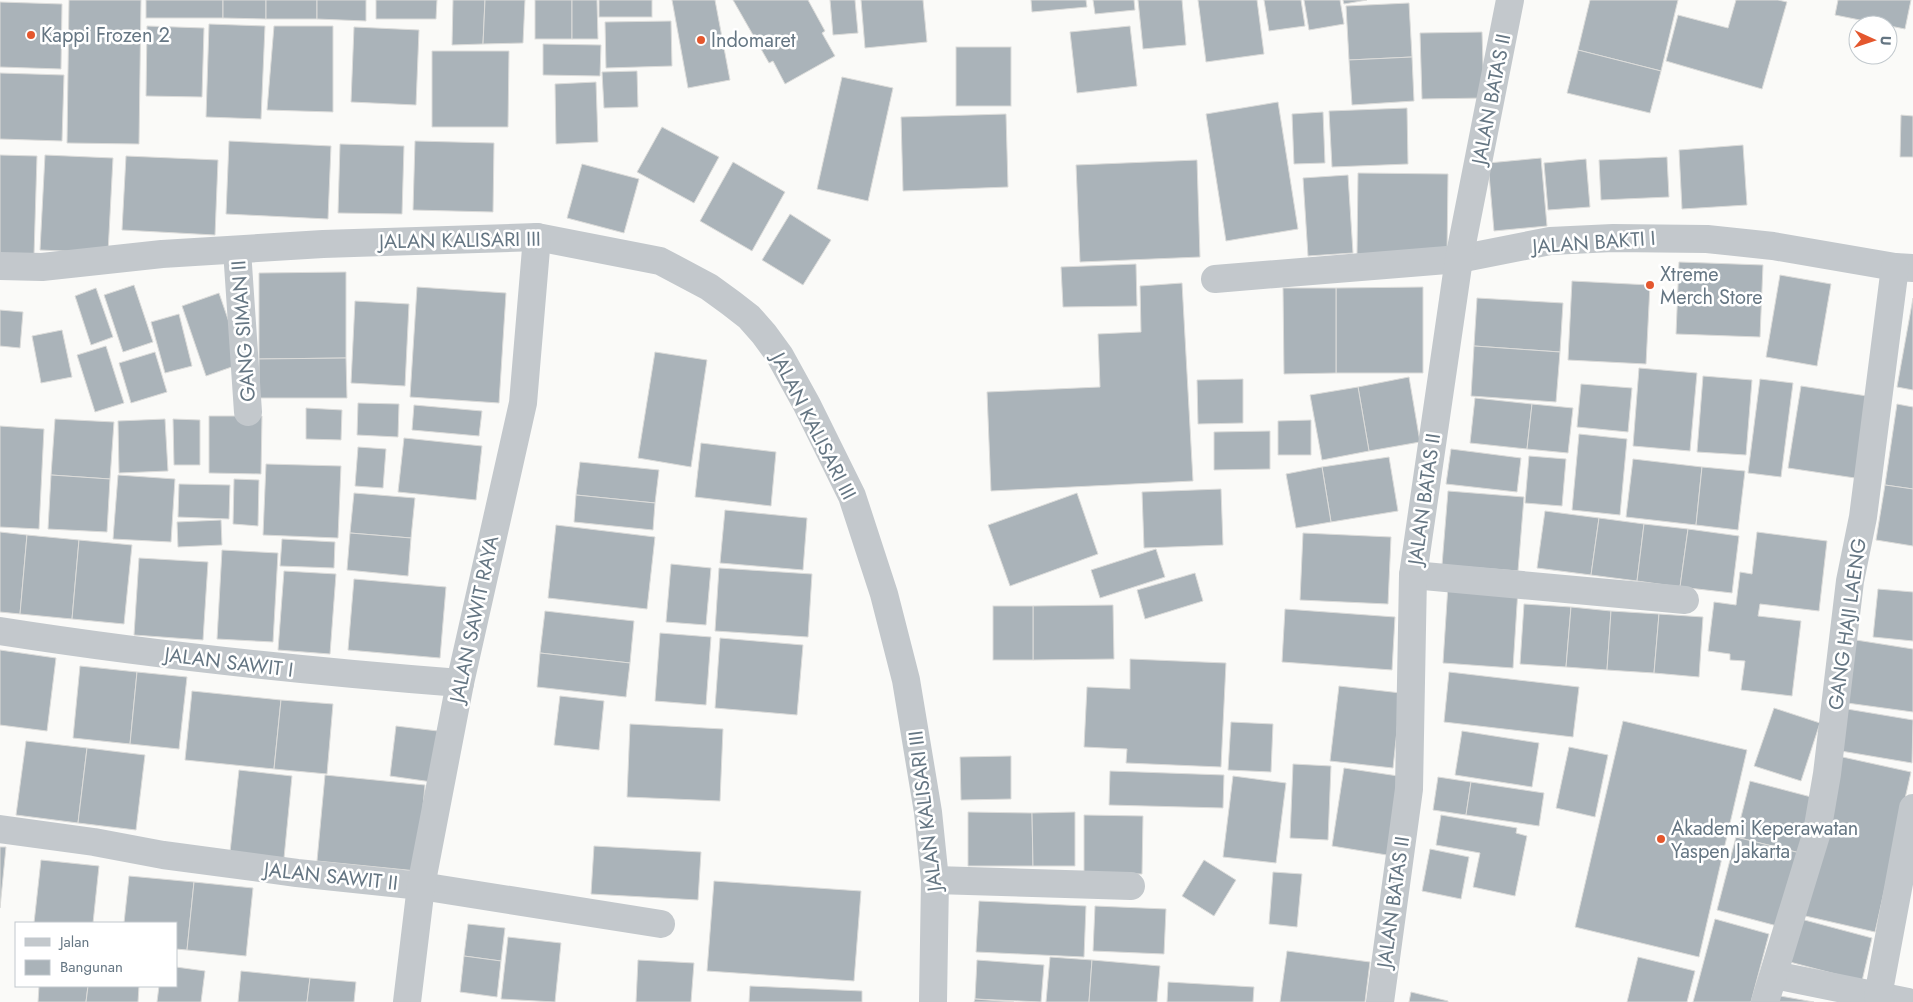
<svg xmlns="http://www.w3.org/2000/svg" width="1913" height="1002" viewBox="0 0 1913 1002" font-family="Jost,sans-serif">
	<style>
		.building { fill: #aab3b9; stroke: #dcdcda }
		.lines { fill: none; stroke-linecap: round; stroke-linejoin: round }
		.minor { stroke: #c3c8cc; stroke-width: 28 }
		.poi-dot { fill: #e4572e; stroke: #fff; stroke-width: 2 }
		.labels { text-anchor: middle; stroke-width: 5; stroke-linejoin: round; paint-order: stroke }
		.poi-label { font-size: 20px; fill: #657683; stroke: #fff; text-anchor: start }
		.street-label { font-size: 20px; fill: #657683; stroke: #fff }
	</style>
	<rect width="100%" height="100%" fill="#fafaf8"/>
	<g class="building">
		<polygon points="69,0 141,0 139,144 67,143"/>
		<rect x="146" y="0" width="77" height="18"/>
		<polygon points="223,0 266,0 266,19 223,18"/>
		<rect x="266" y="0" width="51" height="19"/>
		<polygon points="317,0 366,0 366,21 317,19"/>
		<polygon points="376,0 437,0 436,19 376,19"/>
		<polygon points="453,0 485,0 483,44 452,45"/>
		<polygon points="485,0 525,0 523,43 483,44"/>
		<rect x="535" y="0" width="37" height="39"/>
		<polygon points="572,0 597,0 598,39 572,39"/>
		<rect x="599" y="0" width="53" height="17"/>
		<polygon points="672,0 715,0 730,80 688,88"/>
		<polygon points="733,0 808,0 825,31 822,33 835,56 785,84 773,61 769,63"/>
		<polygon points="830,0 855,0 858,33 833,35"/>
		<polygon points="861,0 923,0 927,42 865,48"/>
		<polygon points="1031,0 1086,0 1087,7 1032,12"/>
		<polygon points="1093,0 1134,0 1135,10 1095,14"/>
		<polygon points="1138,0 1182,0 1186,45 1143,49"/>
		<polygon points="1198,0 1257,0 1264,54 1206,62"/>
		<polygon points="1264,0 1301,0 1305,26 1269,31"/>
		<polygon points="1304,0 1340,0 1344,24 1309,30"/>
		<polygon points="1343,0 1367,0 1344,4"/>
		<polygon points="1590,0 1678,0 1661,71 1578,50"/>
		<polygon points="1736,0 1778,0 1787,2 1762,89 1666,61 1678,15 1728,28"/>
		<polygon points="1838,0 1911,0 1905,29 1835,15"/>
		<polygon points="0,2 62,4 61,69 0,67"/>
		<polygon points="1409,3 1412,57 1349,60 1346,6"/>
		<polygon points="671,21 672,66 606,68 605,22"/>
		<polygon points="209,24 265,26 261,119 206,117"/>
		<polygon points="147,26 204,28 202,97 146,96"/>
		<polygon points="274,26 333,26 333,112 267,110"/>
		<polygon points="1130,26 1137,86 1077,93 1070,32"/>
		<polygon points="354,27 419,30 416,105 351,102"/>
		<polygon points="1482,32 1484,98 1422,99 1420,33"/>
		<polygon points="543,44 601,45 600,76 543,75"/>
		<rect x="956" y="47" width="55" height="59"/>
		<polygon points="1578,50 1661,71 1650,113 1567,93"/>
		<polygon points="432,51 509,51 508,127 432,127"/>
		<polygon points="1412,57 1414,101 1352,105 1349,60"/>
		<polygon points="637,71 638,107 604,108 602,72"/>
		<polygon points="0,73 64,75 62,141 0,139"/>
		<polygon points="842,77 893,88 868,201 817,189"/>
		<polygon points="596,82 598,142 556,144 555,84"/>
		<polygon points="1278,102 1298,229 1226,241 1206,114"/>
		<polygon points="1407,108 1408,164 1332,167 1329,111"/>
		<polygon points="1323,112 1325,163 1294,164 1292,114"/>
		<polygon points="1006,114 1008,187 903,191 901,117"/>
		<polygon points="1901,115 1913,116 1913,157 1900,157"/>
		<polygon points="662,127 719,157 694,203 637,172"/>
		<polygon points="229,141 331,146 328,219 226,214"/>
		<polygon points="415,141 494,143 493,212 413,210"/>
		<polygon points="340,144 404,146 402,214 338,213"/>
		<polygon points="1743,145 1747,205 1682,209 1679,150"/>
		<polygon points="0,155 37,156 34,255 0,254"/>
		<polygon points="45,155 113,158 108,253 40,250"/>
		<polygon points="126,156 218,160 215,235 122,230"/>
		<polygon points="1667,157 1669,197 1601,200 1599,160"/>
		<polygon points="1541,158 1547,226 1494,231 1488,163"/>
		<polygon points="1586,159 1590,207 1548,210 1544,163"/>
		<polygon points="1197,160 1200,257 1080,262 1076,165"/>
		<polygon points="733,162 785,192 752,251 700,221"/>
		<polygon points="582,164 639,179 624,233 567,218"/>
		<polygon points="1358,173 1448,174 1447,255 1357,254"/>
		<polygon points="1348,175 1353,253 1308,256 1303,178"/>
		<polygon points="790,214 831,240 803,285 762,260"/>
		<polygon points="1679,262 1763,265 1760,337 1676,334"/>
		<polygon points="1136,264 1137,306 1063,307 1061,267"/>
		<polygon points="346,272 346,358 259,359 259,273"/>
		<polygon points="1780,275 1831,284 1817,366 1766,357"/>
		<polygon points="1572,281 1650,285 1646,364 1568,360"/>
		<polygon points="1182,283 1193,481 991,491 987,392 1100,387 1098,334 1141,332 1140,286"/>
		<polygon points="134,285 153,342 123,352 104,295"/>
		<polygon points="417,287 506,293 499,403 410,397"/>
		<polygon points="1423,287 1423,373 1336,373 1336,288"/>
		<polygon points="96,288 113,337 91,345 75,296"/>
		<polygon points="1283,288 1336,288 1336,373 1284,374"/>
		<polygon points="219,293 243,363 206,376 182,306"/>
		<polygon points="1477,298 1563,303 1560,352 1474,346"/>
		<polygon points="1913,298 1913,390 1897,387"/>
		<polygon points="355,301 409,304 405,386 351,383"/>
		<polygon points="0,310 23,312 20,348 0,346"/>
		<polygon points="179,314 192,366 165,373 151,322"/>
		<polygon points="62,330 72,377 41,383 32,336"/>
		<polygon points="106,346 124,403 95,412 77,355"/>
		<polygon points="1474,346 1560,352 1556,402 1471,396"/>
		<polygon points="155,352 167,392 131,403 119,363"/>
		<polygon points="655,352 707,360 691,467 638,458"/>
		<polygon points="346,358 347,398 259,398 259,359"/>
		<polygon points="1639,368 1697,373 1690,451 1633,446"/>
		<polygon points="1703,376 1752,380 1746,455 1697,452"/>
		<polygon points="1409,377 1420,442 1369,451 1358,387"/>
		<polygon points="1243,379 1243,423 1198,424 1197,380"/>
		<polygon points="1760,379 1793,383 1781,477 1748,473"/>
		<polygon points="1581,384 1632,388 1628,432 1577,427"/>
		<polygon points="1801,386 1867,396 1855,478 1788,468"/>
		<polygon points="1358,387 1369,451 1322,460 1310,395"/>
		<polygon points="1475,398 1532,404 1527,449 1470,443"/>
		<polygon points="358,403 399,404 398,437 357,435"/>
		<polygon points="1532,404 1573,408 1568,453 1527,449"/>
		<polygon points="1897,404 1913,407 1913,489 1885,485"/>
		<polygon points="414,405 482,411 479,436 412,430"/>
		<polygon points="306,408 342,410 341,440 306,439"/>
		<polygon points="209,416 262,416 261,474 209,473"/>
		<polygon points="55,419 114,422 110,479 51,475"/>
		<polygon points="165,419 168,471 119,473 118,421"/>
		<polygon points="173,419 200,420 200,465 174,465"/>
		<polygon points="1311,420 1311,455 1278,455 1278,421"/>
		<polygon points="0,426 44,429 39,529 0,527"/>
		<polygon points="1270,431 1270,469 1214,470 1214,432"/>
		<polygon points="1579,434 1627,439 1620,515 1572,510"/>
		<polygon points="404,438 482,446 476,500 398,492"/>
		<polygon points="701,443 776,452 771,506 695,497"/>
		<polygon points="358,447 386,449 383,488 355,486"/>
		<polygon points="1451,449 1521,458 1517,492 1446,484"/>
		<polygon points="1529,456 1566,459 1562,506 1525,503"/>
		<polygon points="1389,457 1398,511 1331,522 1322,467"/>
		<polygon points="1633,459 1702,467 1696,525 1626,517"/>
		<polygon points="580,462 659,470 655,503 576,495"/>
		<polygon points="266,464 341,466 338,538 263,535"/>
		<polygon points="1322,467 1331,522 1296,528 1286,474"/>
		<polygon points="1702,467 1745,471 1738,530 1696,525"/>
		<polygon points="51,475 110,479 107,532 48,529"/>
		<polygon points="118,475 175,479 171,542 113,539"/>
		<polygon points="234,479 259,480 258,526 233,524"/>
		<polygon points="179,484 230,485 229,519 178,517"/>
		<polygon points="1885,485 1913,489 1913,546 1876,540"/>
		<polygon points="1221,489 1223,545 1144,548 1142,492"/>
		<polygon points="1448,491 1524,497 1518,571 1442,565"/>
		<polygon points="354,493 415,498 411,538 350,533"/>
		<polygon points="1077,493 1098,554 1010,586 988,525"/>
		<polygon points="576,495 655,503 653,530 574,522"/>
		<polygon points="725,510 807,518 803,570 720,563"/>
		<polygon points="1545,511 1599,518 1591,575 1537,568"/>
		<polygon points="1599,518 1644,524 1637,581 1591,575"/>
		<polygon points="221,520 222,545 178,547 177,522"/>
		<polygon points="1644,524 1688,529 1680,587 1637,581"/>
		<polygon points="556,525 655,537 647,609 548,598"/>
		<polygon points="1688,529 1739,536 1732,593 1680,587"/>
		<polygon points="0,532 27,535 20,614 0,612"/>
		<polygon points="1757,532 1827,541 1819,611 1760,604 1758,616 1801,621 1792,696 1741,690 1745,661 1730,660 1730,654 1708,651 1714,602 1736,605 1740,572 1752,574"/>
		<polygon points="350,533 411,538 408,576 347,570"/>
		<polygon points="1303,533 1391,537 1388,604 1300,600"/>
		<polygon points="27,535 79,540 72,619 20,614"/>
		<polygon points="282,539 335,542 334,568 280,566"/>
		<polygon points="79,540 132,545 124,624 72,619"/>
		<polygon points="1156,549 1165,577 1100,598 1091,570"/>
		<polygon points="222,550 278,553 273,642 217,639"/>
		<polygon points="139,558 208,562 203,640 134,635"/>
		<polygon points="671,564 711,568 706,625 666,622"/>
		<polygon points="719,568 812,574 808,637 715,631"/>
		<polygon points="284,571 336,574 330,654 278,650"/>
		<polygon points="1195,573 1203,601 1145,619 1137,590"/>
		<polygon points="354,579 446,587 440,658 348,650"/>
		<polygon points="1448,585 1518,589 1513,668 1443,663"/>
		<polygon points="1878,589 1913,592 1913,641 1873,637"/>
		<polygon points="1524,604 1571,607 1566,667 1520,664"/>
		<polygon points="1113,605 1114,659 1033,660 1033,606"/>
		<rect x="993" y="606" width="40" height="54"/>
		<polygon points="1571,607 1611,611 1607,670 1566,667"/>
		<polygon points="1285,609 1395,617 1392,670 1282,662"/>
		<polygon points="545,611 634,621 630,663 540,653"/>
		<polygon points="1611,611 1659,614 1654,673 1607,670"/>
		<polygon points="1659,614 1703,617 1699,677 1654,673"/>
		<polygon points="660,633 711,637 706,705 655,701"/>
		<polygon points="720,638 803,645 797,715 715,708"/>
		<polygon points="1856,640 1913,649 1913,712 1847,703"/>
		<polygon points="0,650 56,658 47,731 0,725"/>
		<polygon points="540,653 630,663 626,697 537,687"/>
		<polygon points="1130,659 1226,663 1221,767 1126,763 1127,749 1084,747 1087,687 1130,689"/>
		<polygon points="80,666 137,672 130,744 73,738"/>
		<polygon points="137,672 187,677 179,749 130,744"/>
		<polygon points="1449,672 1579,687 1573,737 1444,722"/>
		<polygon points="1339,686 1401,693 1393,768 1330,761"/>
		<polygon points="192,691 281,700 274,769 185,760"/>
		<polygon points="560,696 604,701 599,750 554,745"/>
		<polygon points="281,700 333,704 327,774 274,769"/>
		<polygon points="1774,708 1820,723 1801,781 1754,766"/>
		<polygon points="1841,708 1913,720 1912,763 1835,750"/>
		<polygon points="1623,721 1747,750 1699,957 1575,927"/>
		<polygon points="1231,722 1273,724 1271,772 1228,770"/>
		<polygon points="630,724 723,729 720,801 627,797"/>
		<polygon points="396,726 438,731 432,782 390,776"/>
		<polygon points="1462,731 1539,743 1532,787 1455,775"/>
		<polygon points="26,741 87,748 78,823 16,815"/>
		<polygon points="1569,747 1608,755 1595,817 1556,808"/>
		<polygon points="87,748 145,755 136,830 78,823"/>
		<polygon points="1011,756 1011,799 961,800 960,757"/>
		<polygon points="1838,756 1911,772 1875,932 1801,915"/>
		<polygon points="1293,764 1331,766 1328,840 1290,838"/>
		<polygon points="1344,768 1405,777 1393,856 1332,846"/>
		<polygon points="239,770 292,776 284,858 230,852"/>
		<polygon points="1110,771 1224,775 1223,808 1109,805"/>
		<polygon points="325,775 425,785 417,871 317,861"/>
		<polygon points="1233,776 1286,783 1276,863 1223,857"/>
		<polygon points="1438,777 1471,782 1466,815 1433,810"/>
		<polygon points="1750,781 1815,798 1800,853 1736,837"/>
		<polygon points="1471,782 1544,793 1539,826 1466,815"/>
		<polygon points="968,812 1032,813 1033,866 968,866"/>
		<polygon points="1075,812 1075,866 1033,866 1032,813"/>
		<polygon points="1084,815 1143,816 1142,874 1084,873"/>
		<polygon points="1441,815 1517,828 1516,833 1527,836 1515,896 1473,887 1480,853 1436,845"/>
		<polygon points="1736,837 1800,853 1781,927 1717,910"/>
		<polygon points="594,846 701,852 698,900 591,894"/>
		<polygon points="0,847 6,847 0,908"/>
		<polygon points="1430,849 1469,857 1461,899 1422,891"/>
		<polygon points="41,860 99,866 93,923 34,923"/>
		<polygon points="1204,860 1236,880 1214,916 1182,896"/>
		<polygon points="1273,872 1302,874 1297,927 1269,924"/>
		<polygon points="129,876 194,882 187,950 176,949 176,923 124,923"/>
		<polygon points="714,881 861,891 854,981 707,971"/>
		<polygon points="194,882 253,888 246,956 187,950"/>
		<polygon points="979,901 1086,906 1084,957 976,952"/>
		<polygon points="1095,906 1166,909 1164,954 1093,951"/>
		<polygon points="1797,918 1872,938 1862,981 1786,961"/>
		<polygon points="1715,919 1769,934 1751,1002 1693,1002"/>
		<polygon points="468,924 505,928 501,961 464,956"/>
		<polygon points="508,937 561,943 555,1002 501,999"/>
		<polygon points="1287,951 1370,962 1365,1002 1280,1002"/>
		<polygon points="464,956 501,961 497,997 460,992"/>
		<polygon points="1050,957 1092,960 1089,1002 1046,1002"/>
		<polygon points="1638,957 1695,971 1687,1002 1627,1002"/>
		<polygon points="638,960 694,963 691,1002 636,1002"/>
		<polygon points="977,960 1044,965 1041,1002 975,999"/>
		<polygon points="1092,960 1160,966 1157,1002 1089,1002"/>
		<polygon points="176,967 205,971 201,1002 157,1002 159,986 176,986"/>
		<polygon points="241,971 310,978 307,1002 238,1002"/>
		<polygon points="310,978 356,982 354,1002 307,1002"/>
		<polygon points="1168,982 1254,987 1253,1002 1167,1002"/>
		<polygon points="39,986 88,986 86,1002 38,1002"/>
		<polygon points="88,986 139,986 138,1002 86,1002"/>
		<polygon points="750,986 862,991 862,1002 749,1002"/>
		<polygon points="1411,992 1448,1001 1448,1002 1409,1002"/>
		<polygon points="1769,994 1814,1002 1768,1002"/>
		<polygon points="975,999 1014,1002 974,1002"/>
	</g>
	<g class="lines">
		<g class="minor">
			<polyline points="237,250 248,412"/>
			<polyline points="0,266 42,267 162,254 323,244 537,237 660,261 709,287 731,303 749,317 764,334 780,356 807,405 852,496 884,594 906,680 928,812 935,880 933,1002"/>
			<polyline points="1215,279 1459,259 1550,241 1613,238 1707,239 1773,246 1895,267 1913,268"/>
			<polyline points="1413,575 1685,600"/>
			<path d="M0,631C153,655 306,671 460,683"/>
			<polyline points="0,829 94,842 163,855 297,873 421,886 661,924"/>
			<polyline points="935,880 1131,886"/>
			<polyline points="1774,975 1908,1002"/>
			<polyline points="1878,996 1913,808"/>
			<polyline points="407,1002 421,886 460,683 523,403 537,237"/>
			<polyline points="1380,1002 1409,789 1413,575 1459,259 1510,0"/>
			<polyline points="1765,1002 1817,832 1827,774 1850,581 1863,517 1895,267"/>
		</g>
	</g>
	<g class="poi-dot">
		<circle cx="31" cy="35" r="5"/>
		<circle cx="701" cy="40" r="5"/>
		<circle cx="1650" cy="285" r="5"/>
		<circle cx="1661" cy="839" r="5"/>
	</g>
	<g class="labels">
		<g class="poi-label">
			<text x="41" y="42">Kappi Frozen 2</text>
			<text x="711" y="47">Indomaret</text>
			<text x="1660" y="281">Xtreme<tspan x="1660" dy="23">Merch Store</tspan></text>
			<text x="1671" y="835">Akademi Keperawatan<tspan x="1671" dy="23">Yaspen Jakarta</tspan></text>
		</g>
		<g class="street-label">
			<text transform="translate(1491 99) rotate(-79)" y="7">JALAN BATAS II</text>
			<text transform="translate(460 240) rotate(-1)" y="7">JALAN KALISARI III</text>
			<text transform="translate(1594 242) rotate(-4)" y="7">JALAN BAKTI I</text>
			<text transform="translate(243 331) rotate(-94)" y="7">GANG SIMAN II</text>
			<text transform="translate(814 426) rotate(63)" y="7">JALAN KALISARI III</text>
			<text transform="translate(1424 499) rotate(-82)" y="7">JALAN BATAS II</text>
			<text transform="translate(474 619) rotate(-78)" y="7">JALAN SAWIT RAYA</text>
			<text transform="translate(1847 624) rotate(-82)" y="7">GANG HAJI LAENG</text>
			<text transform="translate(229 662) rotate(7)" y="7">JALAN SAWIT I</text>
			<text transform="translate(925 811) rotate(-97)" y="7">JALAN KALISARI III</text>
			<text transform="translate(331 876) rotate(6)" y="7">JALAN SAWIT II</text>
			<text transform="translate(1393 902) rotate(-82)" y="7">JALAN BATAS II</text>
		</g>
	</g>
	<rect x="15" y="922" width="162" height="65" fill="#ffffff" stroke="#c1c8cd"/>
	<rect x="25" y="938" width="25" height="8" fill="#c3c8cc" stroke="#c1c8cd"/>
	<text x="60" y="947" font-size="15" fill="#657683">Jalan</text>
	<rect x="25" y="960" width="25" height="15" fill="#aab3b9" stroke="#c1c8cd"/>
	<text x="60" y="972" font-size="15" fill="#657683">Bangunan</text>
	<g transform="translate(1873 40) rotate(93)"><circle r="24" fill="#ffffff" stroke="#c1c8cd"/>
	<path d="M0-4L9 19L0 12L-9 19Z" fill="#e4572e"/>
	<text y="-8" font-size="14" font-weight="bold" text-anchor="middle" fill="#657683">U</text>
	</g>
</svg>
